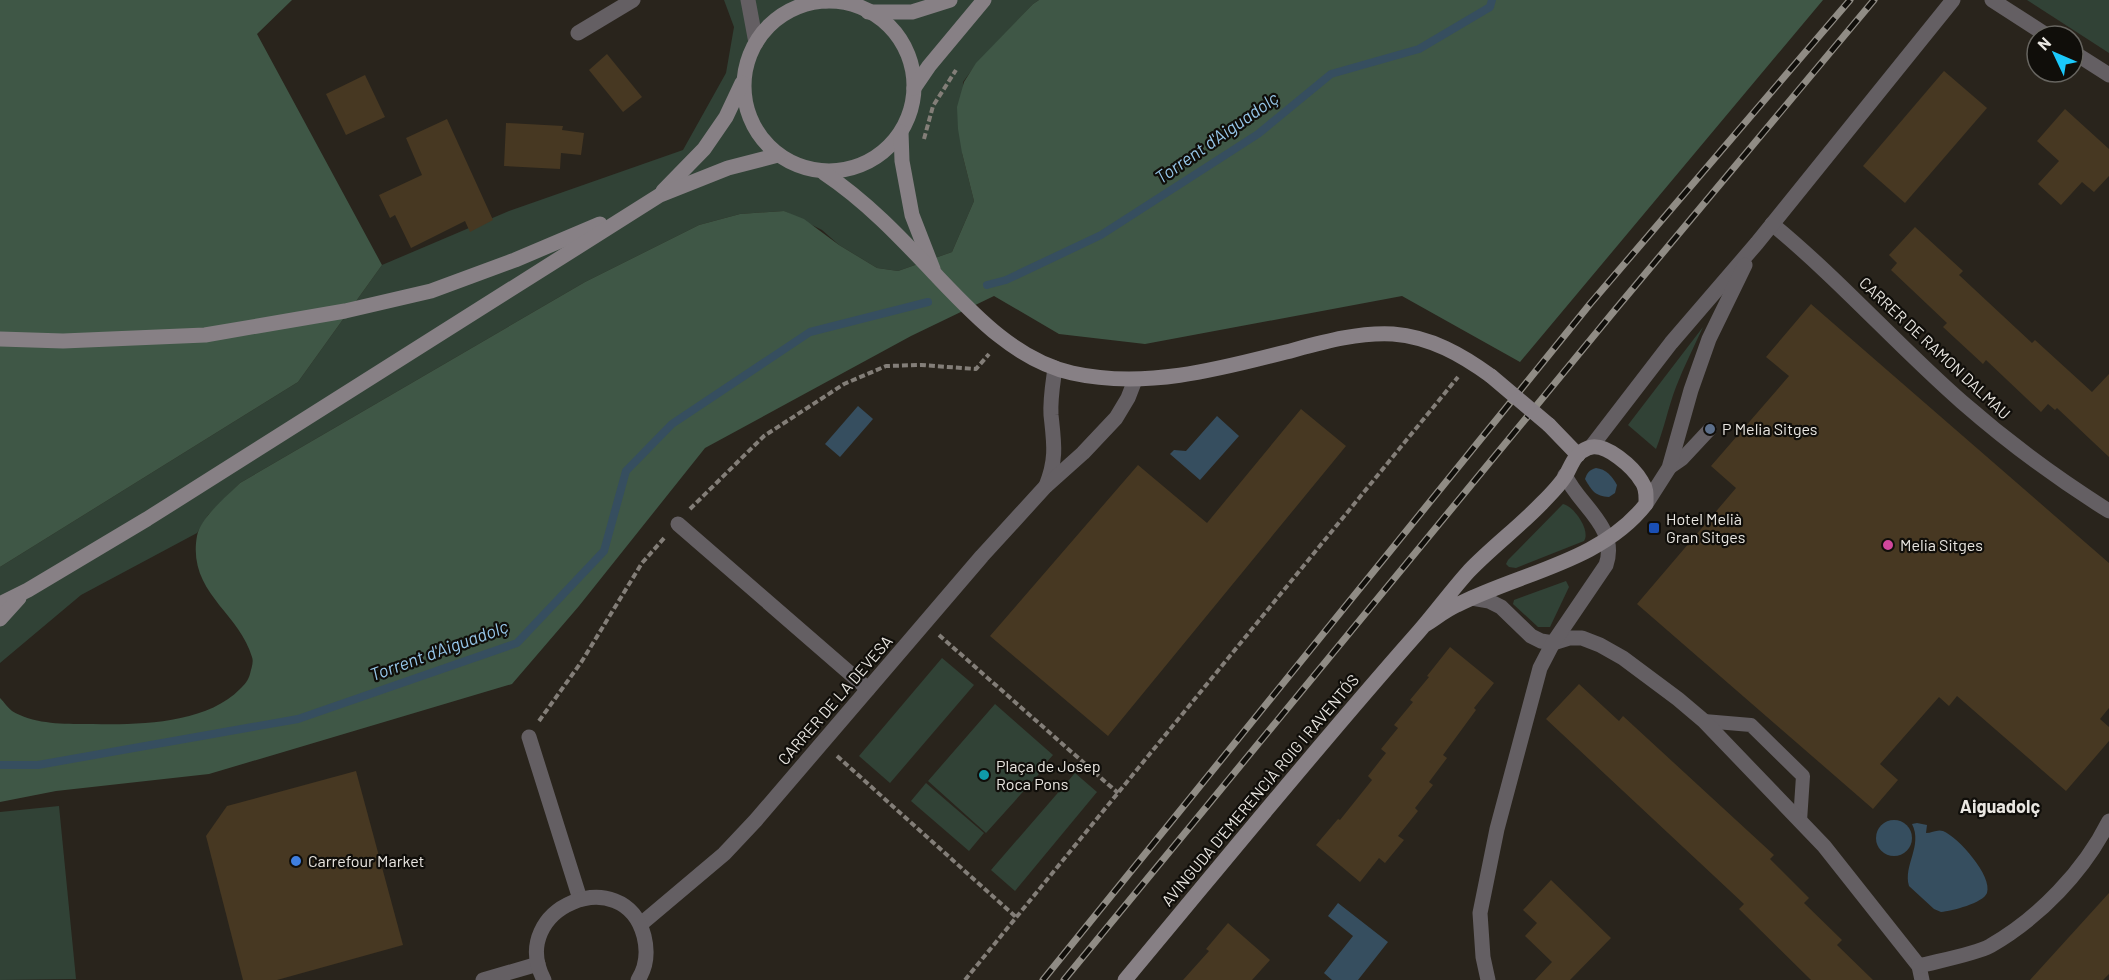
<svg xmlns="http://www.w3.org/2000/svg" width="2109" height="980" viewBox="0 0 2109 980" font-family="Barlow,sans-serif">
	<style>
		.green { fill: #314236 }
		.forest { fill: #3f5746 }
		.water { fill: #364e5f }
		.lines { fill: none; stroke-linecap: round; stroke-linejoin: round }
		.stream { stroke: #364e5f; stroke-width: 8 }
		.building { fill: #473822 }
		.path { stroke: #837e78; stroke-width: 4; stroke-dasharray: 6 3; stroke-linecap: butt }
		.lane { stroke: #645f63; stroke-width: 14 }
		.street { stroke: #645f63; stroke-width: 15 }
		.secondary { stroke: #878085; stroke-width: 15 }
		.rail-casing { stroke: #908c85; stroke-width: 7 }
		.rail { stroke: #100e0a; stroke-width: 4.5; stroke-dasharray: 14; stroke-linecap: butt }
		.secondary-bridge { stroke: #878085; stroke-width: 15 }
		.service-dot { fill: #5c6f8a; stroke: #100e0a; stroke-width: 2 }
		.transit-dot { fill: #1a4fb4; stroke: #100e0a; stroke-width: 2 }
		.hotel-dot { fill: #d1479c; stroke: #100e0a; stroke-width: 2 }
		.culture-dot { fill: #0f9aa8; stroke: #100e0a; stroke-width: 2 }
		.shop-dot { fill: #3f7fe0; stroke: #100e0a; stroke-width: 2 }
		.labels { text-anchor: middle; stroke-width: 4.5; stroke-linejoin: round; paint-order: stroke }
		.street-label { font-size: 16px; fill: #eae7e2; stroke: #100e0a }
		.poi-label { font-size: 16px; fill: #eae7e2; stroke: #100e0a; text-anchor: start }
		.water-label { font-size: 18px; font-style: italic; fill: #96c6e9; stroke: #100e0a }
		.neighbourhood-label { font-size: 18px; font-weight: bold; fill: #eae7e2; stroke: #100e0a }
	</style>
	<rect width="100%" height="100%" fill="#29241c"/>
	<g class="green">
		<polygon points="724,0 1039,0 1033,4 977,63 963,82 962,153 974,201 952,252 898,271 877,268 839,245 822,230 784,211 740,214 699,225 585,282 240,483 208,515 197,533 81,595 0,663 0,567 298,382 382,265 509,211 683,150 726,73 734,27"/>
		<polygon points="2027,0 2109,0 2109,53"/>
		<path d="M1703,327C1694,347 1684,366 1676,387C1668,408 1664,429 1656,449L1628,425Z"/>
		<path d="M1563,504C1574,506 1591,531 1584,541L1516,568L1509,567L1506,564L1508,560Z"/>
		<polygon points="1566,581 1569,587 1550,627 1538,627 1513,604 1514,600"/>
		<polygon points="942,658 974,685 890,783 859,756"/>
		<polygon points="995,704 1053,755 1038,772 1039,774 986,833 928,781"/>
		<polygon points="1075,773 1097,792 1015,891 991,870"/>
		<polygon points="926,783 984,833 969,851 911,801"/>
		<polygon points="59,806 76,979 0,980 0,812"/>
	</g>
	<g class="forest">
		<polygon points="0,0 292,0 257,34 382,265 298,382 0,567"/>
		<path d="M1039,0H1823L1520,362L1402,296L1145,344L1059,334L994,296L911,336L705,448L579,606L512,684L209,774L56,791L0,802V698C4,702 8,708 12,711C35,725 67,724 93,724C138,725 206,724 240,689C245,684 248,681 250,674C251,669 254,662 252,657C239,612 187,592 197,536C200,518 227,496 240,483L585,282L699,225L740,214L784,211L804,219L839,245L877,268L898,271L952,252L974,201L962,153L958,129L957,107L964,82L976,63L1033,4Z"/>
	</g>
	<g class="water">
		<polygon points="858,406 873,419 840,457 825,444"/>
		<polygon points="1217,416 1239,436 1200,480 1170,454 1174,450 1186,451"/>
		<path d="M1596,468C1606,469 1612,476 1617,485L1615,493L1609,497C1595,496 1592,491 1585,479C1587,473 1589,470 1596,468Z"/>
		<circle cx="1894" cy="838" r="18"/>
		<path d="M1917,823L1927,825L1926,833C1932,833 1937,829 1943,831C1958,837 1993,876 1987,893C1983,903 1952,911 1941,912L1934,909L1909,886C1903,865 1923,846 1912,824Z"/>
		<polygon points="1338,903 1388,942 1358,980 1332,980 1324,973 1353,936 1328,916"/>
	</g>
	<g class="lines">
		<g class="stream">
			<polyline points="987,285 1006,280 1101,235 1258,134 1331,74 1419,49 1490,7 1492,0"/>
			<polyline points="0,765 38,765 298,719 517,643 604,551 626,471 672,424 810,332 928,302"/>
		</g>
	</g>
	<g class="building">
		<polygon points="607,54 642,97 623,112 589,70"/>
		<polygon points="1944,71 1987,108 1905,203 1863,166"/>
		<polygon points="365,75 385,117 346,135 326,94"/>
		<polygon points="2065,109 2109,149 2109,176 2094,192 2082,182 2061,205 2038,184 2059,161 2037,141"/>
		<polygon points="447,119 493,220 470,232 465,221 411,248 395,215 390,218 379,195 422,175 406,138"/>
		<polygon points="506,123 563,126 562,130 584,133 581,155 561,153 560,169 504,166"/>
		<polygon points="1915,227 1963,271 1959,275 2032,343 2035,340 2092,392 2109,374 2109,457 2057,408 2055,410 2048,404 2041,412 1986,360 1983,364 1943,327 1947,323 1891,270 1897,263 1889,255"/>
		<polygon points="1811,304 2109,563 2109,708 2100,719 2109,727 2109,741 2066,791 1957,696 1949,706 1939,697 1880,764 1898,780 1873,809 1637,604 1736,488 1711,466 1789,376 1766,357"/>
		<polygon points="1301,409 1346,446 1108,736 990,636 1138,465 1207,523"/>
		<polygon points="1450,647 1494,683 1474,708 1476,710 1443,755 1447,758 1429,782 1433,785 1415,808 1418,811 1398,836 1404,840 1385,863 1379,858 1360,882 1316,845 1338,819 1340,820 1372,780 1368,776 1386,753 1381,749 1398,728 1394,725 1413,702 1410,700 1429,677 1427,676"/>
		<polygon points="1579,684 1619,721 1623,716 1774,855 1770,859 1809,898 1804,903 1842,940 1837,945 1873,980 1811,980 1739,909 1744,904 1546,719"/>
		<polygon points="356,771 403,945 277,980 243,980 206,836 227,806"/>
		<polygon points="1551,880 1611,938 1570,980 1535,980 1552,962 1525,936 1537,923 1523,910"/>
		<polygon points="2109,893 2109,974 2103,980 2030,980"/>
		<polygon points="1228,923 1270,960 1252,980 1183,980 1209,951 1206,949"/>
	</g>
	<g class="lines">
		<g class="path">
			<polyline points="924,139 933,106 956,70"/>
			<polyline points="690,509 764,436 844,384 886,366 921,365 976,369 989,354"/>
			<polyline points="939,635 1118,793"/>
			<polyline points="539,721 582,661 642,563 665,537"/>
			<polyline points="837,756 1017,918"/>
			<polyline points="965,980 1458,377"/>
		</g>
		<g class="lane">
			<polyline points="1669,468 1682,459 1710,429"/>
			<polyline points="1704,721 1751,725 1803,776 1800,821"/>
		</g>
		<g class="street">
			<polyline points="748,0 756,43"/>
			<polyline points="825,0 826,1"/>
			<polyline points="1992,0 2048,36"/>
			<polyline points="578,33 633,0"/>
			<polyline points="2073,52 2109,75"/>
			<path d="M1772,224C1839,279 1897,345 1962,402C2009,443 2056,478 2109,511"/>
			<polyline points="1591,447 1671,343 1757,243 1953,0"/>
			<path d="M1046,486C1057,459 1054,443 1051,415C1050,399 1053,383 1055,368"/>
			<polyline points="1646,504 1669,468 1691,390 1709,339 1745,265"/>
			<polyline points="678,524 868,689"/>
			<polyline points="1472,598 1489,601 1501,607 1531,636 1541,641 1553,643 1569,638 1582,638 1600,645 1623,658 1678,699 1704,721 1824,846 1919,966 1922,980"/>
			<polyline points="529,737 580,899"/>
			<polyline points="641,924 724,854 756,820 982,556 1045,487 1083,453 1116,418 1128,398 1135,380"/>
			<path d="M1919,966C1938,961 1975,954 1990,946C2039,918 2084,871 2109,821"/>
			<polyline points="483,980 538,964"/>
			<path d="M544,980C506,908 624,860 644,936C648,952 647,966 638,980"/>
			<path d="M1488,980L1483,957L1480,913L1497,829L1540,668L1553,643L1606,565C1619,527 1579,506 1565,475"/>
		</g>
		<g class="secondary">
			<circle cx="829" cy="86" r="85"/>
			<polyline points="868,12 912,12 950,0"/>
			<polyline points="914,88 929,66 984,0"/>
			<polyline points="901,132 902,161 912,215 933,269"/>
			<path d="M824,173C866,201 900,237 934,273C973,314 1015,360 1072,373C1143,389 1217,370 1286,352C1320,343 1357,332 1393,334C1431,337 1462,355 1491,376"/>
			<polyline points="663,191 704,149 726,117 742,83"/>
			<polyline points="0,339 63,341 205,335 345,311 431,291 515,260 600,224"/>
			<polyline points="1549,425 1578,455"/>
			<polyline points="0,604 28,590 147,519 660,195 728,168 778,155"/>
			<polyline points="0,619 19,598"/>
			<path d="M1125,980C1221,865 1315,749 1414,637C1433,616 1450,592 1469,571C1492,547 1519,527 1542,503C1550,495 1560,485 1566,475C1572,464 1575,453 1588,448C1605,441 1634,468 1642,482C1647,489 1646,496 1646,504C1601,562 1519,573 1457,605C1446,610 1436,618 1425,625"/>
		</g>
		<g class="rail-casing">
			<g id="rail">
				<polyline points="1043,980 1590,304 1850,0"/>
				<polyline points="1064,980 1615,310 1874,0"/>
			</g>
		</g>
		<use href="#rail" class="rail"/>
		<polyline class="secondary-bridge" points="1491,376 1549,425"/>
	</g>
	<circle class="service-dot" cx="1710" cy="429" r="6"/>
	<rect class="transit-dot" x="1648" y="522" width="12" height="12" rx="3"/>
	<circle class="hotel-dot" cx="1888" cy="545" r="6"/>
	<circle class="culture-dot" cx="984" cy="775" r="6"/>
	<circle class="shop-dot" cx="296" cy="861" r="6"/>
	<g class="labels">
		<g class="street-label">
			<text transform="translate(1935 348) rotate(43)" y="6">CARRER DE RAMON DALMAU</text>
			<text transform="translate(835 700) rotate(-49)" y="6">CARRER DE LA DEVESA</text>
			<text transform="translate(1260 790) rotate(-50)" y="6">AVINGUDA D'EMERENCIÀ ROIG I RAVENTÓS</text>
		</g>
		<g class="poi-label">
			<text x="1722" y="435">P Melia Sitges</text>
			<text x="1666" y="525">Hotel Melià<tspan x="1666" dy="18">Gran Sitges</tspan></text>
			<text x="1900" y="551">Melia Sitges</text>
			<text x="996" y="772">Plaça de Josep<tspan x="996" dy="18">Roca Pons</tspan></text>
			<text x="308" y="867">Carrefour Market</text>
		</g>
		<g class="water-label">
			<text transform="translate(1217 138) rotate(-35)" y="6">Torrent d'Aiguadolç</text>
			<text transform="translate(439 651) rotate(-20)" y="6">Torrent d'Aiguadolç</text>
		</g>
		<g class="neighbourhood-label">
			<text x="2000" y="813">Aiguadolç</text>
		</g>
	</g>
	<g transform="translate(2055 54) rotate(314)"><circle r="28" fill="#100e0a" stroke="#676560" stroke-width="1.5"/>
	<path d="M0-4.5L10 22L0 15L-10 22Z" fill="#1bc9fc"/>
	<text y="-9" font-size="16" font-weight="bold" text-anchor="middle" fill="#eae7e2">N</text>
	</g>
</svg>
